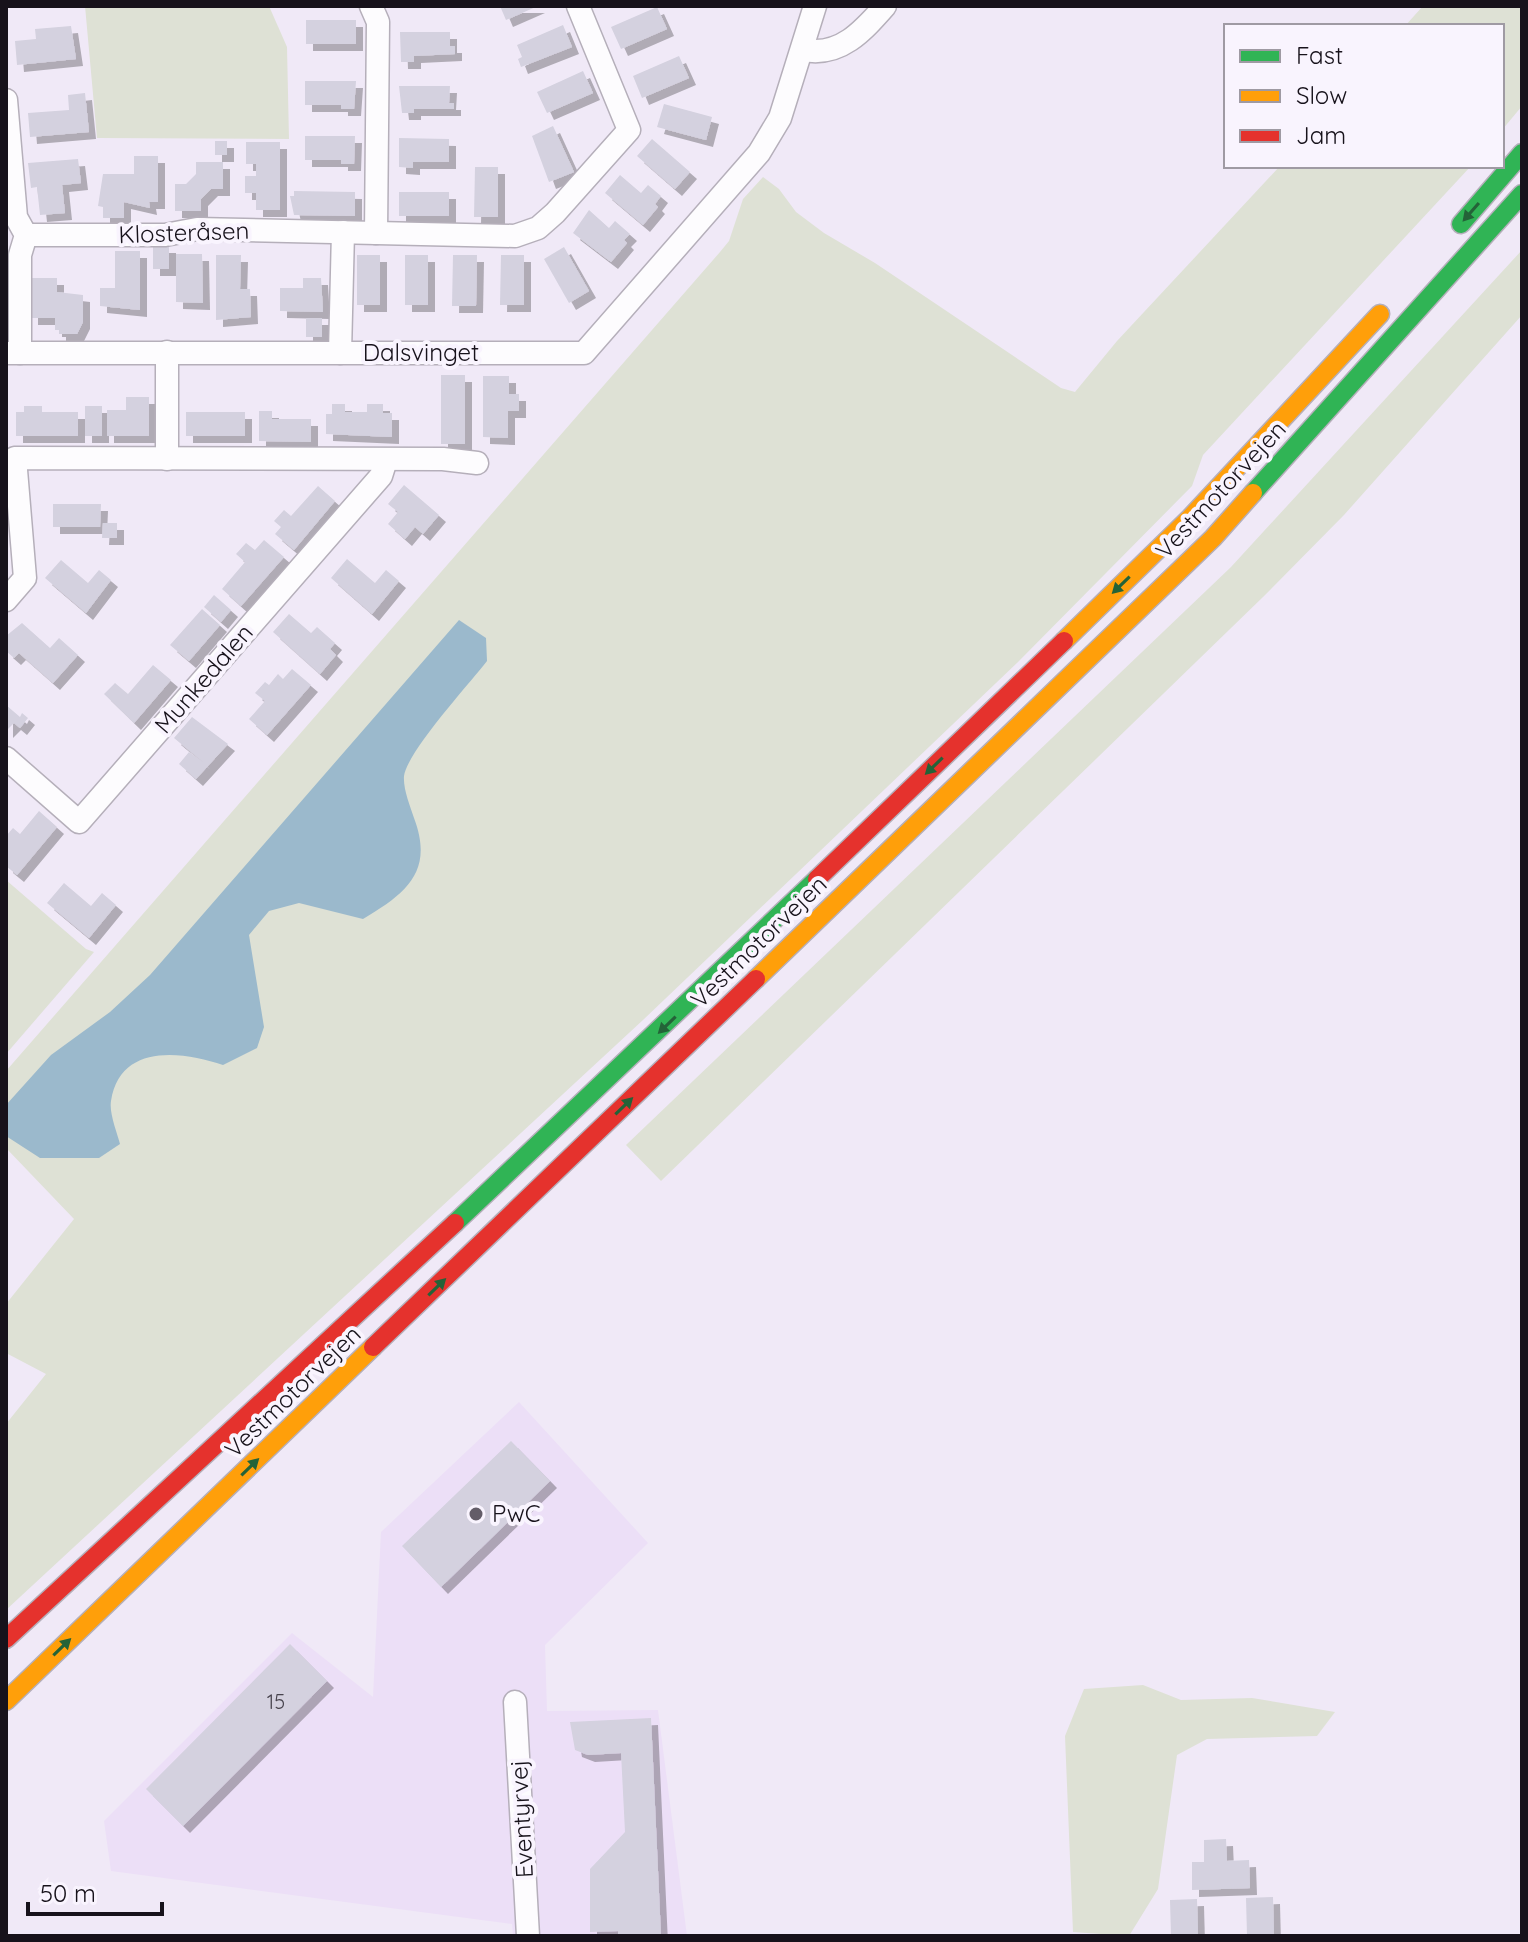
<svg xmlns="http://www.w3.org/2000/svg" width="1528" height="1942" viewBox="0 0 1528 1942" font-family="Quicksand,sans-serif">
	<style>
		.built { fill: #ecdff7 }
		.green { fill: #dee1d5 }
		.water { fill: #9bb9cc }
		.building { fill: #d4d1df; filter: url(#shadow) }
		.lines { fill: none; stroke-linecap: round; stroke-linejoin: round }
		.street-casing { stroke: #b5afba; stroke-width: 25 }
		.fast-casing { stroke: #b5afba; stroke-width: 21 }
		.slow-casing { stroke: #b5afba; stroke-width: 21 }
		.jam-casing { stroke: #b5afba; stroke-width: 21 }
		.street { stroke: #fdfcfe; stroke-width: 22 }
		.fast { stroke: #30b455; stroke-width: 18 }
		.slow { stroke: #ff9f0a; stroke-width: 18 }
		.jam { stroke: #e5322d; stroke-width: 18 }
		.oneway { fill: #246338 }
		.poi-dot { fill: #635d68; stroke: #f9f4fe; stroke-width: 3 }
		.labels { text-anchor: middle; stroke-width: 8; stroke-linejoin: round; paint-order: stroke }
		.number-label { font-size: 20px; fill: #47434d }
		.street-label { font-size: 24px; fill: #17121b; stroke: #f9f4fe }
		.poi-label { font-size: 24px; fill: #17121b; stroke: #f9f4fe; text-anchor: start }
	</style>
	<defs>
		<filter id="shadow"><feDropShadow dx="7" dy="7" stdDeviation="0" flood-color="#0004"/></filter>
	</defs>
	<rect width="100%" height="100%" fill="#f0e9f7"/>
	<polygon class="built" points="519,1402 648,1543 545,1645 547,1711 658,1710 687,1936 513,1936 512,1924 111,1871 104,1821 292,1633 373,1697 381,1532"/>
	<g class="green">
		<polygon points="85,6 269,6 287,47 289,139 97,138"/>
		<polygon points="1423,6 1522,6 1522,106 1502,130 1502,26 1405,26"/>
		<polygon points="1280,166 1471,166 1203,455 1192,486 1018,662 643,1020 6,1610 6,1424 46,1374 6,1353 6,1304 74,1219 6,1148 6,1071 720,252 729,241 743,199 763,177 779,189 796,212 824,233 875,263 1061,388 1075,392 1117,341"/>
		<polygon points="1522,250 1522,315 1344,515 1263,597 661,1181 626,1145 1231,567"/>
		<polygon points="6,880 86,949 94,952 6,1054"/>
		<polygon points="1143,1685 1181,1700 1252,1698 1335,1712 1317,1736 1207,1739 1177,1755 1158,1889 1129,1936 1073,1932 1065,1736 1084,1689"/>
	</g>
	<path class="water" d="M459,620L486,638L487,661C470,683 407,752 404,776C403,789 410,806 414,818C434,871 407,893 363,919L299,903L269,911L249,935L264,1027L257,1048L223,1065C182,1051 120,1043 111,1101C109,1113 117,1132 120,1144L99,1158H40L6,1136V1105L51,1055L110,1012L150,975Z"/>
	<g class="building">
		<polygon points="500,6 538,6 506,20"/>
		<polygon points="657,7 667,29 621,49 611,27"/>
		<rect x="306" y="20" width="50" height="24"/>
		<polygon points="563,25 572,47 521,67 518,59 522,57 517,45"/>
		<polygon points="71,26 76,59 17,65 15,41 36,39 35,29"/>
		<polygon points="400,32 450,32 450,46 455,46 455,54 414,56 414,62 401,62"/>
		<polygon points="679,56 689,78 642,98 633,76"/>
		<polygon points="583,71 593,93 547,113 537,92"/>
		<polygon points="305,81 356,81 354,109 341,109 341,105 305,105"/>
		<polygon points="399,86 450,86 449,103 454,103 454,109 414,109 414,113 402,113"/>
		<polygon points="85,93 89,132 30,137 28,113 69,110 68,95"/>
		<polygon points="664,104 712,117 706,140 657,127"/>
		<polygon points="553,126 574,172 549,182 532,136"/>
		<polygon points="305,136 355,136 354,164 341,164 341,160 305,160"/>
		<polygon points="399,138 449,139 449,162 413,162 413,168 399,167"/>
		<polygon points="652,139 690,172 675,189 637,156"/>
		<rect x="215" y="141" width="12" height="14"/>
		<polygon points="246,142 280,142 280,210 256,210 256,193 245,193 245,176 256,176 256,164 246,164"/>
		<polygon points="134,156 158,156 158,202 149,202 150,208 124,202 124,218 103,218 103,207 98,206 103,174 134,174"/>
		<polygon points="78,159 81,183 62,185 65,213 40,215 37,187 31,188 28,163"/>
		<polygon points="196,162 223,162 223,189 211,189 201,199 201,211 175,211 175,184 186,184 196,174"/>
		<polygon points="475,167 498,167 498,217 474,217"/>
		<polygon points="620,175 641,193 648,185 661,196 655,204 658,207 643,225 605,193"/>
		<polygon points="294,191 355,192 355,216 294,215 290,196 294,196"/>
		<rect x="399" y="192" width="50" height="24"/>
		<polygon points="589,210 609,228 615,221 630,234 624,240 627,243 611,262 573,233"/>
		<rect x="153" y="246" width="16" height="23"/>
		<polygon points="564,247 589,291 569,303 544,259"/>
		<polygon points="115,251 140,251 140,310 100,306 100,288 115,288"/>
		<polygon points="176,254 202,254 203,303 176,302"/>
		<polygon points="216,255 241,255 240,289 250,289 251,317 216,320"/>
		<rect x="357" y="255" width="23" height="50"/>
		<rect x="405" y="255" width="23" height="50"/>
		<polygon points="453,255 477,255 476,306 452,306"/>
		<polygon points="501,255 524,255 524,305 500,305"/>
		<polygon points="31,278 57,278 57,292 83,295 83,322 77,334 59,334 59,330 55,330 55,318 31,318"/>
		<polygon points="303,278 321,278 323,312 280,311 280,288 303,288"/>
		<rect x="306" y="318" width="16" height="19"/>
		<rect x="441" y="375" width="24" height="69"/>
		<polygon points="483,376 509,376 509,394 519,394 519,411 508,411 508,438 483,437"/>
		<polygon points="126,397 149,397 149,436 107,436 107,410 126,410"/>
		<polygon points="332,404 345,404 345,412 367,412 367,404 383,404 383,413 392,413 392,437 326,434 326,414 332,414"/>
		<polygon points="24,406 42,406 42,412 78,412 78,436 16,436 16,412 24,412"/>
		<rect x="85" y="406" width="17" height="30"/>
		<polygon points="259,411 272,411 272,419 311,419 311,442 259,441"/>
		<rect x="186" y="412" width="59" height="24"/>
		<polygon points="404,485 439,515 423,534 415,527 405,539 388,524 398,512 388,504"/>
		<polygon points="318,486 335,501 294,550 275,534 281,527 274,521 284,510 291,516"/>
		<polygon points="53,504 101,504 100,527 53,527"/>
		<polygon points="103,523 117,523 117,538 102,538"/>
		<polygon points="264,540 284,557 241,606 222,589 245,562 236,554 246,543 255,550"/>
		<polygon points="347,559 375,583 386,570 399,581 372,614 331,578"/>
		<polygon points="61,560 88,583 99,570 111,580 86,613 45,578"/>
		<polygon points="214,595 231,610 221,622 204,607"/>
		<polygon points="202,609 220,625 189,661 170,645"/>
		<polygon points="289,614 311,633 317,627 335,643 330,649 336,655 320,674 273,632"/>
		<polygon points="22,623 50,648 59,638 78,655 53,683 19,653 14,658 6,651 6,636"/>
		<polygon points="153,665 171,680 134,723 104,694 115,683 128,694"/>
		<polygon points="292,669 311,685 267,735 249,719 265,701 255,693 265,682 269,685 278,674 283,679"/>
		<polygon points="6,705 20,717 22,713 28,718 20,728 14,723 6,731"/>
		<polygon points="192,717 228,744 196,779 179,764 189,752 203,762 174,738"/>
		<polygon points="39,811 57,827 17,875 6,866 6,836 13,828 20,834"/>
		<polygon points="64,883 91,906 102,893 116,905 89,938 47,903"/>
		<polygon points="511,1441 550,1481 441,1587 402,1546"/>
		<polygon points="290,1644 327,1681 183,1826 146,1789"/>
		<polygon points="651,1718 661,1936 618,1936 618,1931 590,1932 590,1869 625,1832 621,1753 588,1755 575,1750 570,1722"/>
		<polygon points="1226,1839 1227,1861 1249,1860 1250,1888 1192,1890 1192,1862 1204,1862 1204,1840"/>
		<polygon points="1273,1897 1274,1936 1247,1936 1246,1898"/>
		<polygon points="1197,1899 1198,1936 1171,1936 1170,1900"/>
	</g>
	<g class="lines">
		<g class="street-casing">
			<g id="street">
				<polyline points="371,6 378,22 376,233"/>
				<path d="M804,50C840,57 863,31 885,6"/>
				<polyline points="6,100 16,217 26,235 20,255 20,353"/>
				<polyline points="26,235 165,235 197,229 515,236 538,228 555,213 629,130 578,6"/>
				<polyline points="167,352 167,459"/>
				<polyline points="6,353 584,353 759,153 780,118 815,6"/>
				<polyline points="340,353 343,232"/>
				<polyline points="6,600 25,578 15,458 443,459 477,463"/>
				<polyline points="6,758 79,822 381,476 386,460"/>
				<polyline points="515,1702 528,1936"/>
			</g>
		</g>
		<g class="fast-casing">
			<g id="fast">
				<polyline points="1461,224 1522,153"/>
				<polyline points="1253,493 1522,194"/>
				<polyline points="455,1223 817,879"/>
			</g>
		</g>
		<g class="slow-casing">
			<g id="slow">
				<polyline points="1064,641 1190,518 1380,314"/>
				<polyline points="756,979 1213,538 1253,493"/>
				<polyline points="6,1701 373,1347"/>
			</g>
		</g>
		<g class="jam-casing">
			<g id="jam">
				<polyline points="817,879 1064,641"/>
				<polyline points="373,1347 756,979"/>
				<polyline points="6,1639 455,1223"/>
			</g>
		</g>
		<use href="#street" class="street"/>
		<use href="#fast" class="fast"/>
		<use href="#slow" class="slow"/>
		<use href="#jam" class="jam"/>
	</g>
	<defs><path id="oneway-solid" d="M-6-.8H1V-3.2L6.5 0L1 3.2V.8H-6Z" transform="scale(2)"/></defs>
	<g class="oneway">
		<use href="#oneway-solid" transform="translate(1471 212) rotate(131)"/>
		<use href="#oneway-solid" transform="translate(1121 585) rotate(136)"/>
		<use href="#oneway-solid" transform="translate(934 766) rotate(136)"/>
		<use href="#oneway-solid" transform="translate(667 1025) rotate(136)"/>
		<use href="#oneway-solid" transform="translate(624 1106) rotate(-44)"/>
		<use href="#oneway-solid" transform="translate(437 1287) rotate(-44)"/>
		<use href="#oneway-solid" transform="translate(250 1467) rotate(-44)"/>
		<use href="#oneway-solid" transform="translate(62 1647) rotate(-44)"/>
	</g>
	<circle class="poi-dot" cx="476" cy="1514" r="8"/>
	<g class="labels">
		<g class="number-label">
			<text x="276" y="1709">15</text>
		</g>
		<g class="street-label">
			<text transform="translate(184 233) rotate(-2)" y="8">Klosteråsen</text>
			<text x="421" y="361">Dalsvinget</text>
			<text transform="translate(1221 490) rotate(-47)" y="8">Vestmotorvejen</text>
			<text transform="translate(204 679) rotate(-49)" y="8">Munkedalen</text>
			<text transform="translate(759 942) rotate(-44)" y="8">Vestmotorvejen</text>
			<text transform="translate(293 1392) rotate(-44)" y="8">Vestmotorvejen</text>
			<text transform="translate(522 1819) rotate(-93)" y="8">Eventyrvej</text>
		</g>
		<g class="poi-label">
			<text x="492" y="1522">PwC</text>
		</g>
	</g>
	<rect width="1528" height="1942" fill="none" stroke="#17121b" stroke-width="16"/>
	<rect x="1224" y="24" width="280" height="144" fill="#f9f4fe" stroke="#9f9aa3" stroke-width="2"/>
	<rect x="1240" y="50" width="40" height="12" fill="#30b455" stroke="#9f9aa3" stroke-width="2"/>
	<text x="1296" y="64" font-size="24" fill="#17121b">Fast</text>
	<rect x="1240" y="90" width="40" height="12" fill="#ff9f0a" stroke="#9f9aa3" stroke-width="2"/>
	<text x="1296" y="104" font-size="24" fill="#17121b">Slow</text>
	<rect x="1240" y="130" width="40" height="12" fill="#e5322d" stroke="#9f9aa3" stroke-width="2"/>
	<text x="1296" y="144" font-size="24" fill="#17121b">Jam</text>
	<path d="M28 1902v12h134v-12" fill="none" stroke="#17121b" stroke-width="4"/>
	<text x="40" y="1902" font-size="24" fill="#17121b" stroke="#f9f4fe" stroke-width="6" paint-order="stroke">50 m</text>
</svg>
